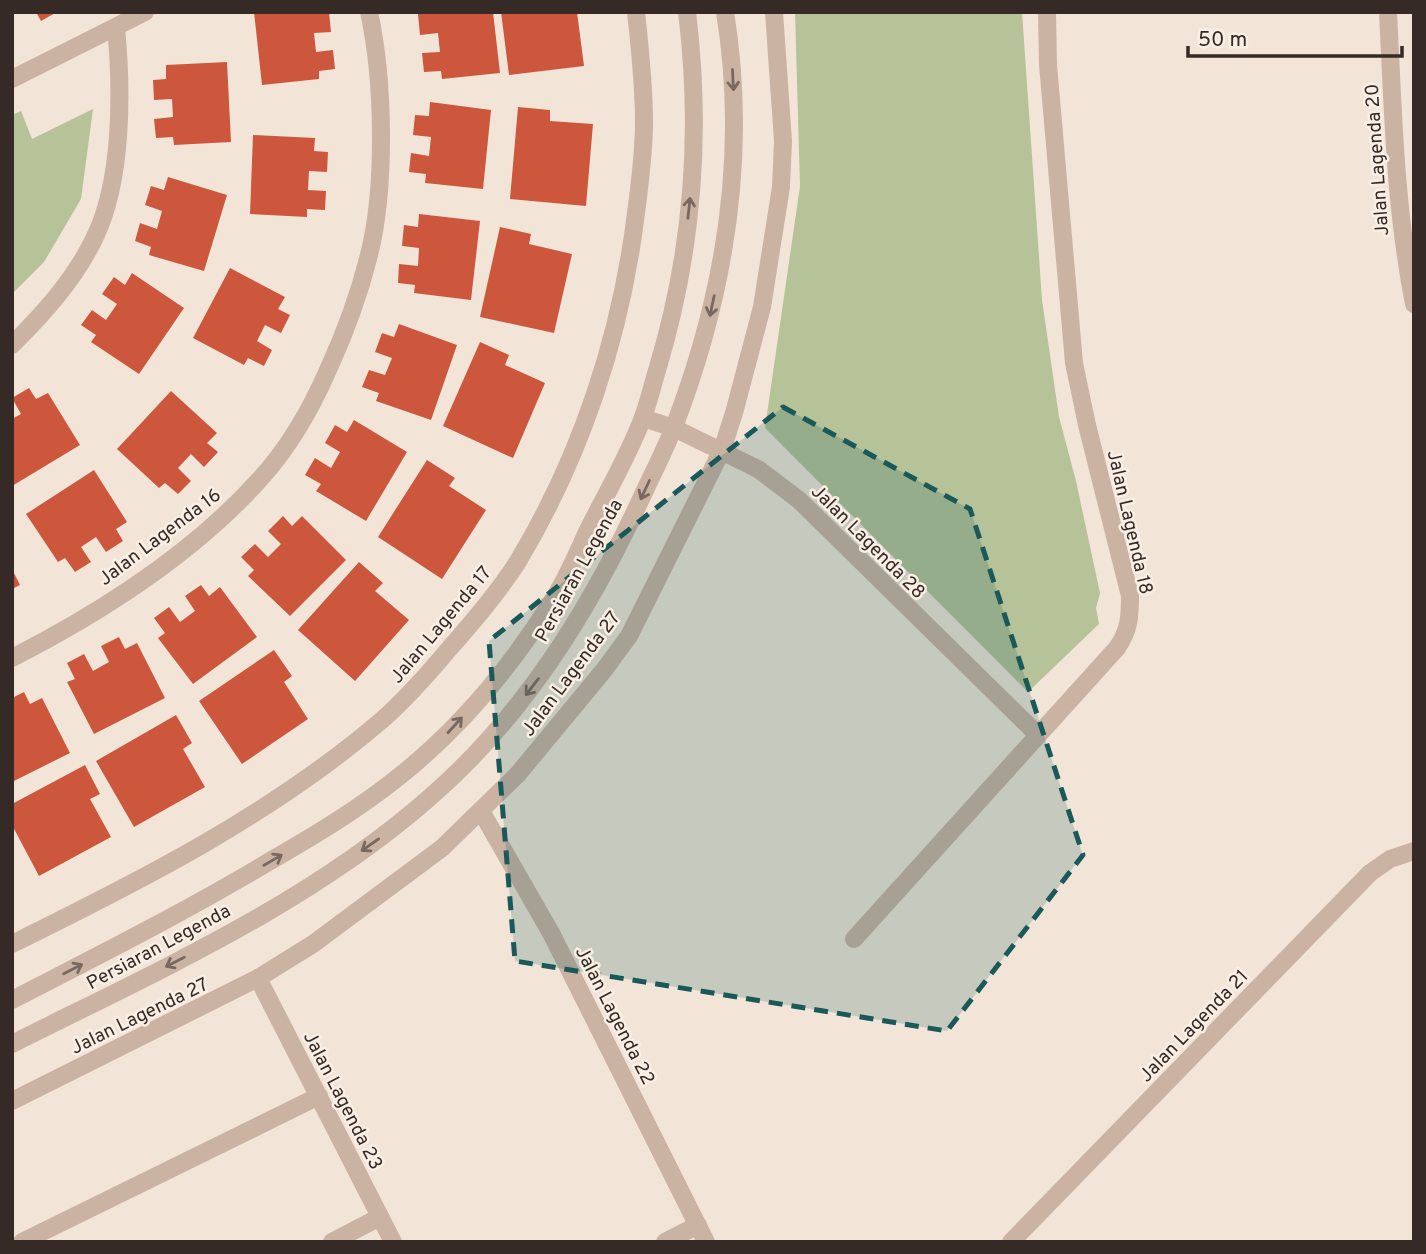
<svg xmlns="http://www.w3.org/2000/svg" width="1426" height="1254" viewBox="0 0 1426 1254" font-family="Overpass,sans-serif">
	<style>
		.green { fill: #b6c298 }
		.building { fill: #cc573d }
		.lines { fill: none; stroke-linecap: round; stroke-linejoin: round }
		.lane { stroke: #cbb3a4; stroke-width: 18 }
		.street { stroke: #cbb3a4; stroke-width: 18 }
		.oneway { stroke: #79685f }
		.marked { fill: #1a5959; fill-opacity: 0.2; stroke: #1a5959; stroke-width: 5; stroke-dasharray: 14 9; stroke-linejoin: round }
		.labels { text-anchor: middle; stroke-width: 5; stroke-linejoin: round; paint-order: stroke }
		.street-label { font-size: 19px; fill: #362a26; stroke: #faefe5 }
	</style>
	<rect width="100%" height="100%" fill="#f2e5d8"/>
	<g class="green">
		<polygon points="795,12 1022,12 1042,300 1059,417 1076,481 1100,593 1096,608 1099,624 1028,692 765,428 800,186"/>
		<polygon points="93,109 81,199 44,262 12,294 12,115 21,111 32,139"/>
	</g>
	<g class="building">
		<polygon points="36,12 57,12 41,21"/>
		<polygon points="254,12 329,12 331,32 314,33 316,52 333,50 335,69 319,71 319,79 262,85"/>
		<polygon points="432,12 493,12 500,73 442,79 441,71 424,72 422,53 440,52 438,33 420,35 418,14"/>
		<polygon points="501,12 577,12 584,66 509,75"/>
		<polygon points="227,62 231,142 174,145 173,137 156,138 154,119 173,117 172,99 154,100 153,80 166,79 166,65"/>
		<polygon points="430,102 491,110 483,189 425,183 426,174 409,172 411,153 429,156 431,137 413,135 415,115 429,116"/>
		<polygon points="518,107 550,110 550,121 593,124 586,206 510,199"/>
		<polygon points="253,135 315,138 314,151 328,152 327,172 309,171 308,190 326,191 325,210 307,209 307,217 250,214"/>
		<polygon points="168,177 227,195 204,271 149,255 151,247 135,241 140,223 157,229 162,211 145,205 151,186 164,190"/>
		<polygon points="419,214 480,221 471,300 414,293 415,285 398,283 399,264 418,266 419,248 402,246 404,225 418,227"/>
		<polygon points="500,227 531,234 529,244 572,254 554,333 480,317"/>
		<polygon points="230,268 285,297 278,309 290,315 281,333 265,325 257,341 272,350 264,366 248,358 244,365 193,338"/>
		<polygon points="132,273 184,308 139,374 91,342 96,335 81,325 92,310 106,320 117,304 102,294 114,277 125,285"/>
		<polygon points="399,324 457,345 431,420 376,401 379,393 362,387 369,370 385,375 392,358 375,352 382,333 394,337"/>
		<polygon points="480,342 509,355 505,365 545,383 513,458 443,426"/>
		<polygon points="29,388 36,399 48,393 80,445 12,486 12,419 21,414 12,398"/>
		<polygon points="171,391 217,433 207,443 218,452 204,467 191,454 178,468 191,481 178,494 165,483 159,488 117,449"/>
		<polygon points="354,420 407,452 366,521 316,491 321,484 305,475 315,458 331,468 340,452 325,443 335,425 347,432"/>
		<polygon points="427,460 455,478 449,486 486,510 442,579 378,537"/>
		<polygon points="94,470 127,522 116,529 123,541 106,552 96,537 81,547 91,562 75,572 65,558 58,562 26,514"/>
		<polygon points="283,516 292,526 302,516 346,560 290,616 248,576 254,570 241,557 255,544 268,557 281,544 268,531"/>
		<polygon points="359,562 383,583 375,591 409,620 355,681 298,630"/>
		<polygon points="12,569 20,585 12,589"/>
		<polygon points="201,585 209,596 220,587 257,637 193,684 158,638 165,633 154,618 169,607 180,622 195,611 185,596"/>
		<polygon points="119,637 125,649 137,643 165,698 94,734 67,682 75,679 67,663 84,654 93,671 109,662 101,646"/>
		<polygon points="274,650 292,676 284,682 308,719 242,764 199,701"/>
		<polygon points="24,692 30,704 42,698 70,753 12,782 14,718 12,698"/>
		<polygon points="176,715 192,743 183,749 205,787 134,827 96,761"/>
		<polygon points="85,765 100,794 90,799 111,837 39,876 12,825 12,804"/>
	</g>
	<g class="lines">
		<g class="lane">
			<polyline points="22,1242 319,1096"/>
			<polyline points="665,1242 698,1225"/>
		</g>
		<g class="street">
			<path d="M1388,12C1393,110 1395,208 1414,304"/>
			<polyline points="12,79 145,12"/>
			<path d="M12,345C44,313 74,280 94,239C123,181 122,90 116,27"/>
			<polyline points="643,418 674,428 758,469 799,500 1038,735"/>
			<path d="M12,658C102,612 194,553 261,478C289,447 311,409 328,370C345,333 359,295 369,255C386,187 384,81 369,12"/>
			<polyline points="481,811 551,933 706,1242"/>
			<path d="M854,939L1117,648C1129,631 1130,617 1130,596L1087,425L1074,363L1048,65L1047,12"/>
			<path d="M12,944C142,880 271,815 382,720C406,699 428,674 449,649C473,622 497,594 517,563C581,457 621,336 636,213C640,183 644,152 644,122C644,85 640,48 636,12"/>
			<polyline points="258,978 393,1242"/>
			<path d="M12,1000C97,956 183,913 265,864C312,837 359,809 401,775C462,726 513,664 554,598C568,576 578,551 589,528C607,492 629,455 643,417C649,401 653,383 658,367C693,250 702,133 687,12"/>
			<path d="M12,1044C155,972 307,905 428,799C522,718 588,613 640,501C651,477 664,452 674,427C725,294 748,153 725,12"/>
			<polyline points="12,1101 258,978 313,944 442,848 518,774 604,670 629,636 722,450 734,413 762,307 781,187 783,141 774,12"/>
			<polyline points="332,1242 380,1217"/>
			<polyline points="1011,1242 1370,873 1390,859 1414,851"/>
		</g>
	</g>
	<defs><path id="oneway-shaft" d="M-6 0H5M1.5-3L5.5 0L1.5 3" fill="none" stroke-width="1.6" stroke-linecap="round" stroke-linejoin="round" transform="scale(1.75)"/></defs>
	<g class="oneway">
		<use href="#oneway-shaft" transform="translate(733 80) rotate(87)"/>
		<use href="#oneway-shaft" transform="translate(689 208) rotate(-84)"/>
		<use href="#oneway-shaft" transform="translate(712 306) rotate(102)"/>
		<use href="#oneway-shaft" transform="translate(645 490) rotate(115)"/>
		<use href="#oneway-shaft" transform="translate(532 687) rotate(128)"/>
		<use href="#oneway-shaft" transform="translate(455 725) rotate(-48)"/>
		<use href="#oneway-shaft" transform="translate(370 845) rotate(145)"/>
		<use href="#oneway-shaft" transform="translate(273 860) rotate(-30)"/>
		<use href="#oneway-shaft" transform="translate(175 962) rotate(153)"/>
		<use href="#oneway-shaft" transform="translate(73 969) rotate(-27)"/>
	</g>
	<path class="marked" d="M783,407L970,509L1083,855L947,1031L515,961L489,641Z"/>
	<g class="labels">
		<g class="street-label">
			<text transform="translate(1376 160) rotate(-94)" y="7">Jalan Lagenda 20</text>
			<text transform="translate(1131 522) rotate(77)" y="7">Jalan Lagenda 18</text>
			<text transform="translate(159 536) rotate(-37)" y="7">Jalan Lagenda 16</text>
			<text transform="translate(869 541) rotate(45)" y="7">Jalan Lagenda 28</text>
			<text transform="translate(578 570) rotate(-61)" y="7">Persiaran Legenda</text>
			<text transform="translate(440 624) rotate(-50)" y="7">Jalan Lagenda 17</text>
			<text transform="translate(570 673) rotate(-53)" y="7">Jalan Lagenda 27</text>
			<text transform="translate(158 946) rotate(-28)" y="7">Persiaran Legenda</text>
			<text transform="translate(139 1015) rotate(-26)" y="7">Jalan Lagenda 27</text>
			<text transform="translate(616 1015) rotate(63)" y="7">Jalan Lagenda 22</text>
			<text transform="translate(1193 1025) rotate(-46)" y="7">Jalan Lagenda 21</text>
			<text transform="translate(344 1100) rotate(63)" y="7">Jalan Lagenda 23</text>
		</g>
	</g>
	<rect width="1426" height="1254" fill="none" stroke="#362a26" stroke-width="28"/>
	<path d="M1188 46v10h214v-10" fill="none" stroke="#362a26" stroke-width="3.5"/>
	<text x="1198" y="46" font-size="21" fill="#362a26" stroke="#faefe5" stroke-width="5" paint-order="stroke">50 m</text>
</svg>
